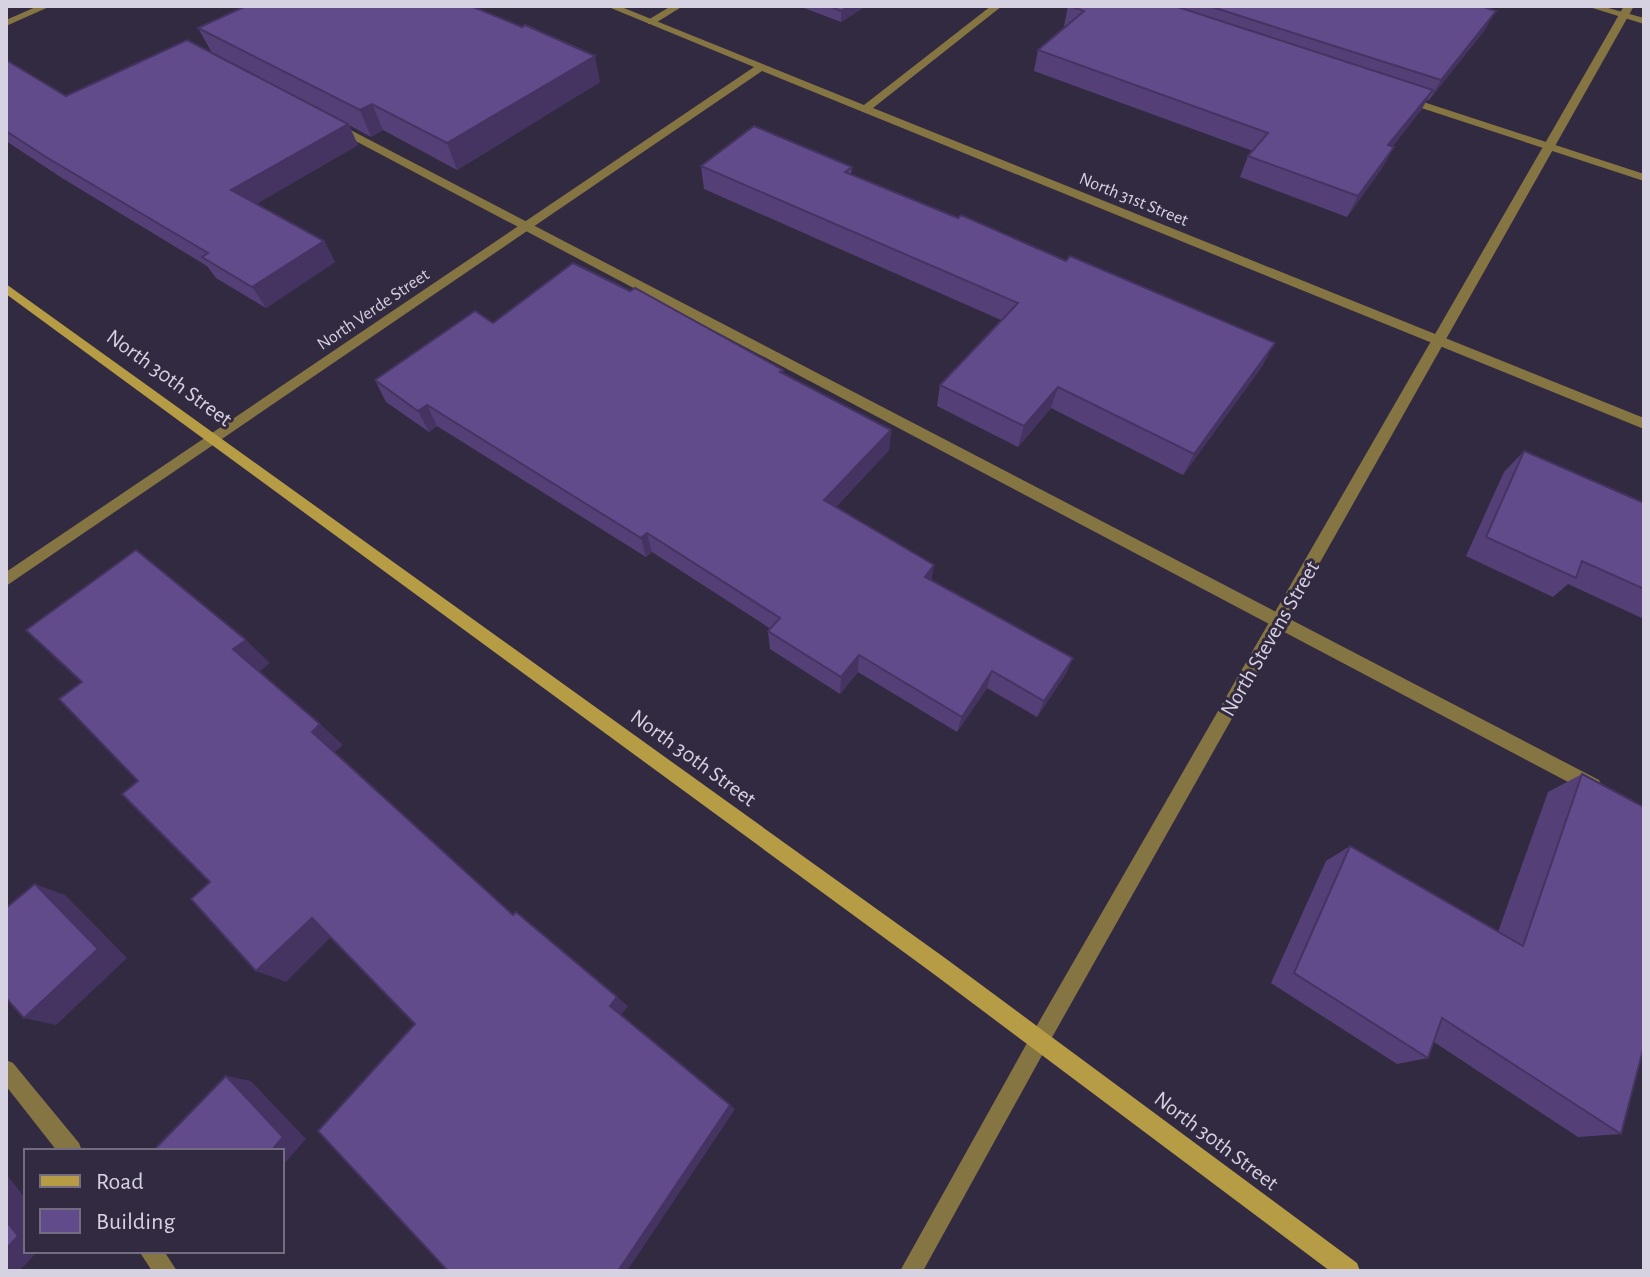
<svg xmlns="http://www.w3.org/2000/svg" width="1650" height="1277" viewBox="0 0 1650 1277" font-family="'Alegreya Sans',sans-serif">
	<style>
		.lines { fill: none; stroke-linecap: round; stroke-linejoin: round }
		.service { fill: #857542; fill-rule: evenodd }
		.minor { fill: #857542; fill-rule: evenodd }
		.tertiary { fill: #857542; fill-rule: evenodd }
		.secondary { fill: #b69c45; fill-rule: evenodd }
		.wall { fill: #544077 }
		.shaded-wall { fill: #453461 }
		.building { fill: #624b8a; stroke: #453461; stroke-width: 2 }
		.labels { text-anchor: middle; stroke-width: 6; stroke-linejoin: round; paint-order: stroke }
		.far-street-label { font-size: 18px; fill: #d7d2e1; stroke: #322a41 }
		.street-label { font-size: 22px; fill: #d7d2e1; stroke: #322a41 }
	</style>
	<rect width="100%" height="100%" fill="#322a41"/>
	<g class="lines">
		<g class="service">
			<polygon points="671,6 683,6 654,24 648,24 648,20"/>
			<polygon points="1400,97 1408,97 1644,174 1644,181 1400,101"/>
			<polygon points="331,124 339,124 1599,780 1602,786 1599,792 1593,794 1587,792 331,128"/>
			<polygon points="6,1060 13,1063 79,1143 82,1151 57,1151 6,1086"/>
			<polygon points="139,1251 164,1251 177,1271 152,1271"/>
		</g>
		<g class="minor">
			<polygon points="38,6 51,6 6,26 6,20"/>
			<polygon points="606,6 619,6 864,105 991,6 1002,6 873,108 1644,418 1644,429 762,71 6,586 6,572 754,67"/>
			<polygon points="1586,6 1601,6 1644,18 1644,24"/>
		</g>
		<polygon class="tertiary" points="1624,6 1634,6 1046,1048 923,1271 900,1271 1032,1034"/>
		<polygon class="secondary" points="6,284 945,958 1357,1263 1360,1271 1330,1271 931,972 6,294"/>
	</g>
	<g class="wall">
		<polygon points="242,6 471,6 600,82 457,170 383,130 371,137 349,125 358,145 256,204 324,241 335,262 266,308 216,278 207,266 62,178 6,141 6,60 66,96 212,53 198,28 243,7"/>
		<polygon points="799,6 866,6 841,22"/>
		<polygon points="1068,6 1480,6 1484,31 1429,100 1427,100 1421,110 1392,147 1394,147 1382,168 1347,217 1240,177 1248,156 1253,151 1034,71 1038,50 1066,26 1064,26"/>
		<polygon points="701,166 852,167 851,175 1263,365 1183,475 1051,408 1018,447 937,406 940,385 1001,320 704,189"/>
		<polygon points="493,323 783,370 783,373 891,430 889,450 836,507 932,580 1073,658 1065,675 1037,717 987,688 957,732 858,672 840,694 770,649 768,631 771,629 652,552 646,557 437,426 429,432 386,402 375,380"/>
		<polygon points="1524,451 1644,503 1644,619 1568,584 1553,597 1466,556 1504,472"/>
		<polygon points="1582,774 1621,1134 1578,1137 1434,1042 1428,1058 1397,1064 1271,983 1326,861 1350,846 1498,932 1548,792"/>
	</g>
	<g class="shaded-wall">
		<polygon points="849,6 866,6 841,22 841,11"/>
		<polygon points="1496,11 1484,31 1429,100 1441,80"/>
		<polygon points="595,56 600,82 457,170 447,143"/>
		<polygon points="1433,90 1421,110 1377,166 1388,145"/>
		<polygon points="372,104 383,130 371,137 360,110"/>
		<polygon points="348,124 358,145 244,211 231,190"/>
		<polygon points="1394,147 1382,168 1347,217 1358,196"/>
		<polygon points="324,241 335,262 266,308 252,287"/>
		<polygon points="1275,343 1263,365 1183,475 1194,454"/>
		<polygon points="1058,387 1051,408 1018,447 1024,426"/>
		<polygon points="427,405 437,426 429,432 418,411"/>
		<polygon points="891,430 889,450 824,520 824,500"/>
		<polygon points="647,533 652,552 646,557 641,538"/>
		<polygon points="934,565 931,583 925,577"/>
		<polygon points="246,640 270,663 259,672 233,649"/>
		<polygon points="859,655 858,672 840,694 841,677"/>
		<polygon points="1073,658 1065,675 1037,717 1044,701"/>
		<polygon points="992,671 987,688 957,732 962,717"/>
		<polygon points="320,724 343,745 335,752 529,928 312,732"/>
		<polygon points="35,884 65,895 127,958 56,1025 24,1018"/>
		<polygon points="312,918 337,931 286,982 256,971"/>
		<polygon points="617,997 628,1006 621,1015 735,1109 627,1271 618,1271 610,1006"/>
		<polygon points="226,1076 251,1081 306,1139 282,1166 282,1151 271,1151"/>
		<polygon points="6,1174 26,1199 26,1251 38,1251 19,1271 6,1271"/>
	</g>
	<g class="building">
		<polygon points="246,6 471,6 522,27 525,25 595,56 447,143 372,104 360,110 198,28"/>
		<polygon points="829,6 849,6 841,11"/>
		<polygon points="1070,6 1175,6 1433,90 1388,145 1394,147 1358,196 1248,156 1268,133 1038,50 1084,11"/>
		<polygon points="1209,6 1480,6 1496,11 1441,80"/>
		<polygon points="187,40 348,124 231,190 324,241 252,287 202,257 208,253 46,157 6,131 6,60 66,96"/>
		<polygon points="754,126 852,167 845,172 958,218 961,215 1066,261 1070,256 1275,343 1194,454 1058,387 1024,426 940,385 1018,303 701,166"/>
		<polygon points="573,263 630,291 635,288 783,370 780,372 891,430 824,500 934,565 925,577 1073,658 1044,701 992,671 962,717 859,655 841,677 768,631 780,618 647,533 641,538 427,405 418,411 375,380 475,311 493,323"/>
		<polygon points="1524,451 1644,503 1644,589 1582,561 1576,578 1486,537"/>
		<polygon points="136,550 246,640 233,649 320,724 312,732 513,915 516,912 617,997 610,1006 730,1105 618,1271 448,1271 318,1131 415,1024 312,918 256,971 191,899 210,882 122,794 138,781 59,699 82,682 26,630"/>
		<polygon points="1582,774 1644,807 1644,1046 1621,1134 1442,1018 1428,1058 1294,973 1350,846 1523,946"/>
		<polygon points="35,884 98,949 24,1018 6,998 6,908"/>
		<polygon points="226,1076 283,1137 271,1151 153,1151"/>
		<polygon points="6,1221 18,1236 6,1249"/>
	</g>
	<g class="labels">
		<g class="far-street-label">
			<text transform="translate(1134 199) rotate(22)" y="6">North 31st Street</text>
			<text transform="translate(373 309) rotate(-34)" y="6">North Verde Street</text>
		</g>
		<g class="street-label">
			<text transform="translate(170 377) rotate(36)" y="8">North 30th Street</text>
			<text transform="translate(1269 638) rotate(-60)" y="8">North Stevens Street</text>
			<text transform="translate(694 757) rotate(36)" y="8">North 30th Street</text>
			<text transform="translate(1217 1140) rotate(37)" y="8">North 30th Street</text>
		</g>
	</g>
	<rect width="1650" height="1277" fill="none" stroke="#d7d2e1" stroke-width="16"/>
	<rect x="24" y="1149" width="260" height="104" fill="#322a41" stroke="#746d81" stroke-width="2"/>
	<rect x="40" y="1175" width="40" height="12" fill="#b69c45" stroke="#746d81" stroke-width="2"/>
	<text x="96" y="1189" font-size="24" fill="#d7d2e1">Road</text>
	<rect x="40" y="1209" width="40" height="24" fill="#624b8a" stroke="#746d81" stroke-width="2"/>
	<text x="96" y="1229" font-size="24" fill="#d7d2e1">Building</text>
</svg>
